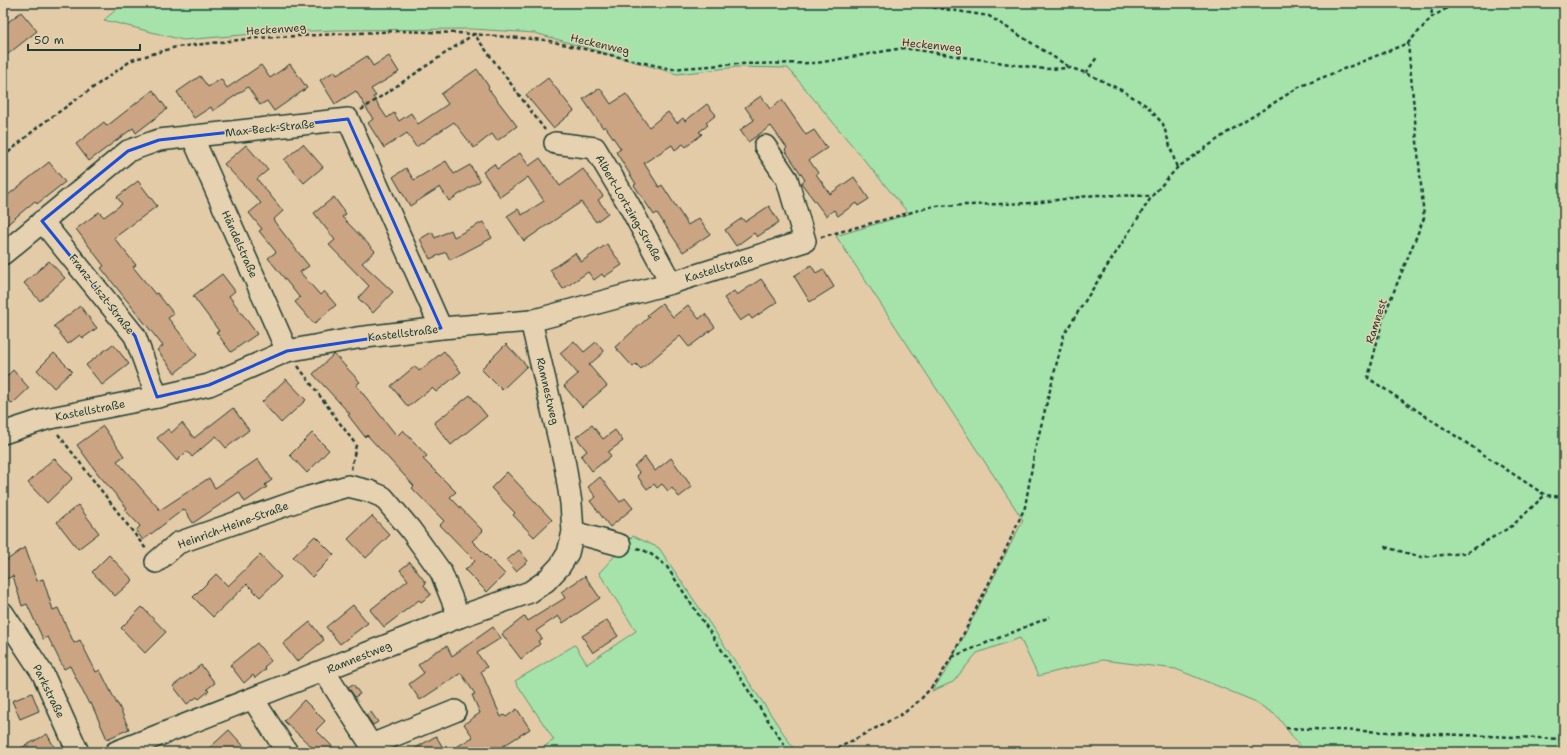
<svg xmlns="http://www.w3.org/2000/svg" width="1567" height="755" viewBox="0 0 1567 755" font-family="'Shantell Sans',sans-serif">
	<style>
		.green { fill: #a5e3ab; stroke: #629070 }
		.building { fill: #caa483; stroke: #1f3d34 }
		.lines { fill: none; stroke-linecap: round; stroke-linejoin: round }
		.minor-casing { stroke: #1f3d34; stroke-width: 24 }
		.path { stroke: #1f3d34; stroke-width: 2.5; stroke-dasharray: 4 3; stroke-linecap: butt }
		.minor { stroke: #e6d2b0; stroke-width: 21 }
		.marked { fill: none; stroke: #1d4ed8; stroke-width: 3; stroke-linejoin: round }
		.labels { text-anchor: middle; stroke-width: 3; stroke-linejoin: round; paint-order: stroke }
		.street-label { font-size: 11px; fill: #1f3d34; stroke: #e6d2b0 }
	</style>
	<rect width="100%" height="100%" fill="#e3cba8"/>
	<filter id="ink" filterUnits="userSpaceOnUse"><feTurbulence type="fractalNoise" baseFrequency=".025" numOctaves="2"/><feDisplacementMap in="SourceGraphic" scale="8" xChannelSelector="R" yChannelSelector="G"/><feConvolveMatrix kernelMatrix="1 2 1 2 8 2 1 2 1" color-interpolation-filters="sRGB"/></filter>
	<g filter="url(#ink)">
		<g class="green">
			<polygon points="124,3 1564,3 1564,752 1304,752 1277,716 1254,701 1176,669 1102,660 1038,676 1020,638 977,653 953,682 932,691 946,671 1023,520 836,236 909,214 788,68 737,67 677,74 535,33 473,29 334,30 266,33 183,40 104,20"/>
			<polygon points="633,536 659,548 796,752 536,752 554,740 515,681 575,645 587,664 636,631 599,573"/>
		</g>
		<g class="building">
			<polygon points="21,12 37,31 3,58 3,26"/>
			<polygon points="367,56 373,66 389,56 399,72 371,89 376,96 373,97 387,118 394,113 399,121 411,113 418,124 448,104 441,94 477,69 489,87 488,88 517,126 497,141 492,134 474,148 454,122 416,147 407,133 384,148 368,123 373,119 356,91 335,104 320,80 335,71 337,75"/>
			<polygon points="290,64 307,88 274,111 267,101 260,105 248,87 213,111 211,107 194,118 177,92 200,76 208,87 221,79 227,88 261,65 270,78"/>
			<polygon points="548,78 574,111 553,128 526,95"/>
			<polygon points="600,88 611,104 626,94 649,127 668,112 677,123 683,118 685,121 707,104 716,115 706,123 708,125 699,132 702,134 686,147 683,144 675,150 672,145 644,163 659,187 662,185 688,225 699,218 710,234 683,252 657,213 654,215 634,185 636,184 616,152 621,149 605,126 603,128 583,99"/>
			<polygon points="153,90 167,109 136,133 133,128 89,161 76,144 104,122 107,126"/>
			<polygon points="761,96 770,109 782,100 806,135 814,130 827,148 809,160 818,173 816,174 830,194 854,177 869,199 858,206 856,203 838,216 834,210 826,216 801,183 805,180 785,150 787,148 771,126 748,142 740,130 754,120 745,107"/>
			<polygon points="303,144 323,167 304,183 284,160"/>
			<polygon points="246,145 268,170 257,179 283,211 273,220 309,266 300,272 320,295 324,291 336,305 314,324 295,302 300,298 268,258 276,252 259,231 262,229 249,213 261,203 224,164"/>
			<polygon points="520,153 529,166 540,158 560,186 583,169 603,196 598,200 608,213 596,222 581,202 524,241 507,216 518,209 522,215 544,201 528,177 500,197 483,172 494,164 497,169"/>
			<polygon points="446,161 454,174 470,165 480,181 449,201 440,187 410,206 393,177 406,168 414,180"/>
			<polygon points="49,162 65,182 37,204 35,201 3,228 3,199"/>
			<polygon points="138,181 157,206 114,238 136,265 133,267 155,294 157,293 174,314 168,318 197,355 175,373 157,350 163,346 101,268 104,266 76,229 99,212 104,217 122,204 117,197"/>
			<polygon points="334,197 346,214 342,217 375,251 362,263 393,292 373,313 358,298 369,286 329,245 335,240 314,213"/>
			<polygon points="769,206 779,222 757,237 754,233 736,246 725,230 742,218 745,222"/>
			<polygon points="483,222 492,238 450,260 446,252 430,259 420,239 432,232 435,238 451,230 454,237"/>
			<polygon points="607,244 622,265 604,277 602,274 594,280 588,272 563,289 550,270 575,253 581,262"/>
			<polygon points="49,261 65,278 40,301 24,283"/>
			<polygon points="811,265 816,273 823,269 834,287 810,302 794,276"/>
			<polygon points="222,274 235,291 229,296 257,334 231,352 216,332 219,331 193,296"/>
			<polygon points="761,279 777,302 752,319 749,315 740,321 724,298 734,291 737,295"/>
			<polygon points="662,303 673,317 688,305 699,319 705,314 715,327 689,347 680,336 641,369 636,364 633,367 615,347 649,317 647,315"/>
			<polygon points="80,306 97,328 83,338 80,335 68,344 54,326"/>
			<polygon points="574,341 584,352 596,342 604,352 589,365 607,386 582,407 564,386 578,374 560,353"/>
			<polygon points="113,344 129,364 102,385 86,365"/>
			<polygon points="506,344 527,366 502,390 481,369"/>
			<polygon points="444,351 461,372 436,392 432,388 408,407 391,386 415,366 419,371"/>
			<polygon points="54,353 72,371 54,388 37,370"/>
			<polygon points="334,354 360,382 356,385 397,436 403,430 427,456 423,459 456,492 450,497 483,531 472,541 505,574 487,592 465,570 475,561 440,525 444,521 412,488 414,486 367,435 365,437 348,415 350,414 313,374"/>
			<polygon points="13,370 29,388 12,404 3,395 3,380"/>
			<polygon points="286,379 306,400 281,423 262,402"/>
			<polygon points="470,395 487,416 451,445 434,423"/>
			<polygon points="233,408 249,430 226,448 216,436 192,457 187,451 177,461 157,438 168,429 171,433 182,423 194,438"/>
			<polygon points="592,425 603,439 615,430 623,441 608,452 611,456 592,471 581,456 587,451 576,437"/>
			<polygon points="103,426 124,456 117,461 160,510 209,478 215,488 258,459 272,480 265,485 267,487 245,502 239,492 193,523 184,509 143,540 136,531 140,526 125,510 127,508 98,474 77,445"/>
			<polygon points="312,433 329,450 307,473 290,455"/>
			<polygon points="645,457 655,471 671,458 692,487 679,497 672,488 668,491 662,484 657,488 654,484 647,489 637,476 640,473 634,466"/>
			<polygon points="54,458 73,478 47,503 28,483"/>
			<polygon points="507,472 552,520 534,537 513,515 515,513 491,488"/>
			<polygon points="600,477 620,502 625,498 633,508 610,527 590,501 596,497 588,487"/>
			<polygon points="78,505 99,533 78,549 57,522"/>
			<polygon points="372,516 390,535 366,558 348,539"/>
			<polygon points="315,536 334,555 312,577 293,557"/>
			<polygon points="25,547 37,581 43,579 53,610 58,608 74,643 80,640 96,672 100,670 117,704 118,704 129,729 107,739 91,703 89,704 70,666 64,669 48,637 43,639 27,604 22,606 13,576 6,579 3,570 3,563"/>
			<polygon points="519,550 528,561 516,571 507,560"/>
			<polygon points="109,555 133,580 115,596 92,572"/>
			<polygon points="260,555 281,577 260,597 247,584 213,617 193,597 216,574 228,586"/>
			<polygon points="410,562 426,583 424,585 431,595 421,602 419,600 384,627 370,610 408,580 400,570"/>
			<polygon points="585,576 600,598 563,623 558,616 536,631 542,638 538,641 540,644 521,659 502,634 525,616 528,621 565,598 561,592"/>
			<polygon points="353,605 368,623 340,644 326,627"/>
			<polygon points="142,607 166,632 145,653 121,628"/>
			<polygon points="607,620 618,636 593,653 582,636"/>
			<polygon points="310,622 324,640 297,662 283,644"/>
			<polygon points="493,627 501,638 477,653 487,667 481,671 501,717 504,715 506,717 517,709 530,729 494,752 448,752 473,737 464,724 480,713 472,695 475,694 461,673 420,700 409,684 424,673 418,665 435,652 447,646 452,656"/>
			<polygon points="257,643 271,661 264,667 266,669 255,678 253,675 244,683 230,665"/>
			<polygon points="201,665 215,683 207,689 209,691 199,699 197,697 187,704 173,686"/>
			<polygon points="353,684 360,694 355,697 348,687"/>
			<polygon points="32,693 39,711 20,719 12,701"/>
			<polygon points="304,700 325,721 316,730 338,752 317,752 284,721"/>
			<polygon points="371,712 378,722 373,725 366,715"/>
			<polygon points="229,730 249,752 205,752"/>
			<polygon points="47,734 57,752 14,752"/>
			<polygon points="436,736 442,746 432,752 409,752"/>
		</g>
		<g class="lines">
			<g class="minor-casing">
				<g id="minor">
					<polyline points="192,136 287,351"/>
					<polyline points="555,143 595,148 629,205 671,283"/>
					<polyline points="42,221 135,336 157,397"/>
					<polyline points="3,254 128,151 159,140 348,119 441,328"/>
					<polyline points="3,433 46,419 157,397 209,385 287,351 357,338 441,328 531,321 671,283 805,241 787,179 765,146"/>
					<polyline points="573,532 620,545"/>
					<polyline points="156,562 178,543 309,497 348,486 369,491 383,497 410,529 441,572 459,617"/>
					<polyline points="3,613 43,674 78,752"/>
					<polyline points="324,671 371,745 455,711"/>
					<polyline points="253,699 287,752"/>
					<polyline points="116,752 459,617 530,592 546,581 560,566 568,553 573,532 571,503 565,465 531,321"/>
				</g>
			</g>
			<g class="path">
				<polyline points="905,3 989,16 1071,68"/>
				<polyline points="1431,3 1432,17"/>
				<polyline points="1408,43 1424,218 1383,318 1368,378 1545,495 1564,497"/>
				<polyline points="1086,73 1097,57"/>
				<polyline points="361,110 474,34 545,130"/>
				<polyline points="3,157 39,126 132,60 176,47 257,38 399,31 459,33 545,40 671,69 734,64 817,63 903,48 1044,69 1071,68 1086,73 1123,91 1147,106 1163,124 1177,168"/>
				<polyline points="821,237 934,206 1033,203 1096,195 1152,196"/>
				<polyline points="298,366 356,445 351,470"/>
				<polyline points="58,434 146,549"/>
				<polyline points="1385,547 1421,557 1466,553 1512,526 1545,495"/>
				<path d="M637,548C650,552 657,558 667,567L789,752"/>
				<polyline points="952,657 1050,617"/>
				<polyline points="1286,728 1564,739"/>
				<polyline points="831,752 904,713 920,700 937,681 952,657 1006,549 1025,507 1035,450 1064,334 1152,196 1177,168 1228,132 1299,87 1408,43 1432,17 1456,3"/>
			</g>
			<use href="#minor" class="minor"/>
		</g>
	</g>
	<path class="marked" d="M348,119L441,328L287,351L209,385L157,397L135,336L42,221L128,151L159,140Z"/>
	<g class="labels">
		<g class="street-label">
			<text transform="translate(276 29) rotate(-4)" y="4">Heckenweg</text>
			<text transform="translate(600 44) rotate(13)" y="4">Heckenweg</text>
			<text transform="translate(932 45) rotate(6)" y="4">Heckenweg</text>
			<text transform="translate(270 128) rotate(-6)" y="4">Max-Beck-Straße</text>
			<text transform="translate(629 208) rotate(60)" y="4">Albert-Lortzing-Straße</text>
			<text transform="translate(240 244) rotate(66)" y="4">Händelstraße</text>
			<text transform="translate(719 268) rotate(-17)" y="4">Kastellstraße</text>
			<text transform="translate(102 294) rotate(52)" y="4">Franz-Liszt-Straße</text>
			<text transform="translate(1376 321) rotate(-72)" y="4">Ramnest</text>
			<text transform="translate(403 333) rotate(-7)" y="4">Kastellstraße</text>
			<text transform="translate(548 391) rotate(77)" y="4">Ramnestweg</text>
			<text transform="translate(90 410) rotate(-11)" y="4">Kastellstraße</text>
			<text transform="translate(233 525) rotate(-20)" y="4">Heinrich-Heine-Straße</text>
			<text transform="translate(359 657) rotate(-22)" y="4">Ramnestweg</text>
			<text transform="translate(49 691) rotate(64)" y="4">Parkstraße</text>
		</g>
	</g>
	<rect width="1567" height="755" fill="none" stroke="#e6d2b0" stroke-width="16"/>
	<rect x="8" y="8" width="1551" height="739" fill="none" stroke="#1f3d34" stroke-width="1.5" filter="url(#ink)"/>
	<path d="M28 44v6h112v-6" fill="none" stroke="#1f3d34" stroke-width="2"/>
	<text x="34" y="44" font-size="12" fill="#1f3d34" stroke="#e6d2b0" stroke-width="3" paint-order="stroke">50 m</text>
</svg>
